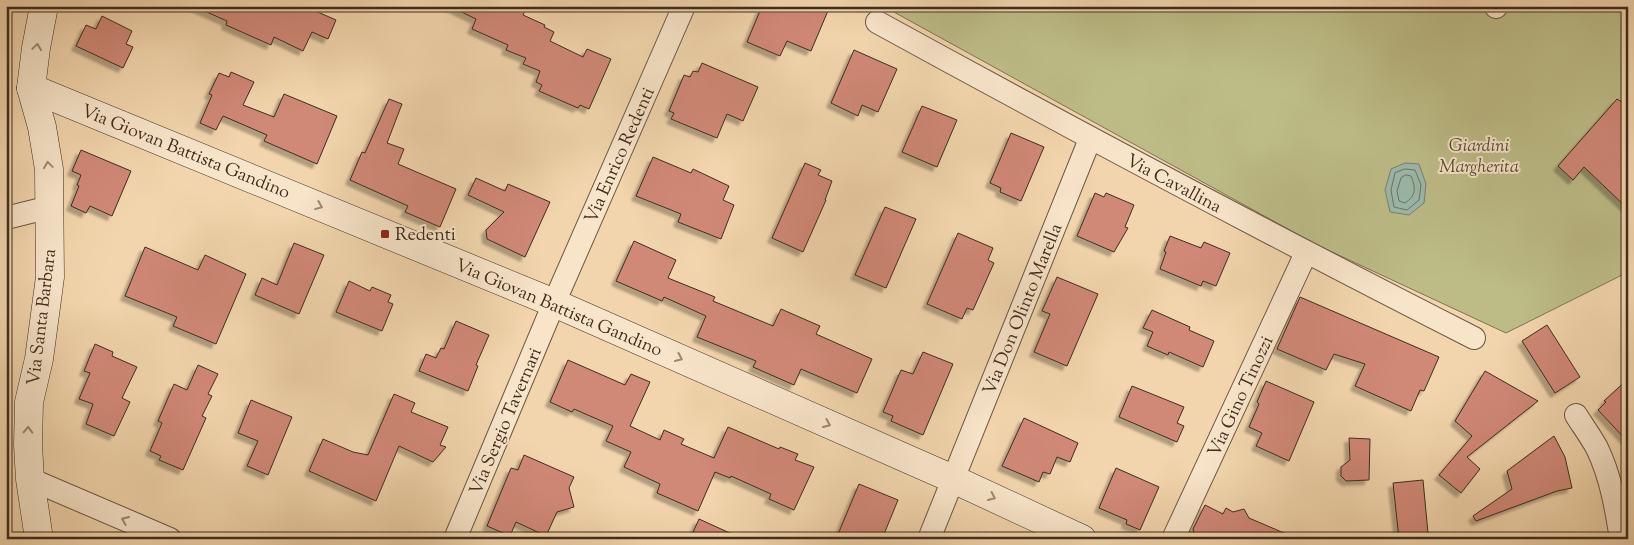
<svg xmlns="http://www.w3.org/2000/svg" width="1634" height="545" viewBox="0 0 1634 545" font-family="'Sorts Mill Goudy',serif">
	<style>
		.green { fill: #bdbc87; stroke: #7e7452 }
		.water { fill: #9bb9ab; stroke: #768173 }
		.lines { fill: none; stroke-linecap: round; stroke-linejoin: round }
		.shore { stroke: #6c7364; stroke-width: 1 }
		.building { fill: #d08877; stroke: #3e2d1e; filter: url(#shadow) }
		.street-casing { stroke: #6b5742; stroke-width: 24 }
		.secondary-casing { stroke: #3e2d1e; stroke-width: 29 }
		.street { stroke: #f7e4c9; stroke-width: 22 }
		.secondary { stroke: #f7e4c9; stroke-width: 28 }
		.oneway { stroke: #9a8874 }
		.poi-dot { fill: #8f2418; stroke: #f7e4c9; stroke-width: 2 }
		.labels { text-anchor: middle; stroke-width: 4; stroke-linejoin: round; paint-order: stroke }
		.park-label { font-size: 18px; font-style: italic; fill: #574a33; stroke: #f7e4c9 }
		.street-label { font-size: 18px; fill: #3e2d1e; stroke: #f7e4c9 }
		.poi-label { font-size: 18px; fill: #3e2d1e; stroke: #f7e4c9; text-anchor: start }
	</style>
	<defs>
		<filter id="shadow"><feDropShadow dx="-4.5" dy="4.5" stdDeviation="1" flood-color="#0004"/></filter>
	</defs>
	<rect width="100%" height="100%" fill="#f2d5ac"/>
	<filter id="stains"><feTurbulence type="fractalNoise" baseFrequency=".004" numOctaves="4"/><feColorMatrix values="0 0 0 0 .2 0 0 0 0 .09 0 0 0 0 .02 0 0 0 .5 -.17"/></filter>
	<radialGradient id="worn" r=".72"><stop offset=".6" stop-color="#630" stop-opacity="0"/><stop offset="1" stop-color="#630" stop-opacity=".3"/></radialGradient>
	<polygon class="green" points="883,6 1628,6 1628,272 1506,333 1317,245"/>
	<polygon class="water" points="1405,163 1419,164 1426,184 1424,203 1409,215 1390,212 1385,190 1391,169"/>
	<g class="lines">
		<g class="shore">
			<polygon points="1405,169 1415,170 1421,185 1419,200 1407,210 1394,207 1391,190 1395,173"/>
			<path d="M1406,175L1411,176C1416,188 1416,196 1405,203L1399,201L1397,191L1401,178Z"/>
		</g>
	</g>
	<g class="building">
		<polygon points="193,6 304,6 336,20 328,39 312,32 303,51 274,37 271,45 226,25 227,21"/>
		<polygon points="449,6 514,6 525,11 523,15 545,25 544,27 554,32 550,41 583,57 587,49 611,59 589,109 580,105 578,108 539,91 542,85 536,82 540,71 523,64 526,58 506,50 508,45 472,29 476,19"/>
		<polygon points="762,6 830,6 811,51 787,41 780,56 747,42"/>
		<polygon points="102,16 132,31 126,44 133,47 123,68 76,46 86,25 96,29"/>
		<polygon points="854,50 897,69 878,112 862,105 858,116 831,103"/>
		<polygon points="702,63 758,87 743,121 727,114 717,138 671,119 674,113 669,111 684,75 690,77 693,71 698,72"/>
		<polygon points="231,72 254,82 243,105 274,117 284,94 337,116 317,164 264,141 267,135 223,116 216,130 200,123 212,95 209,94 219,73 229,77"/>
		<polygon points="389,99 402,104 387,143 404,149 398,164 456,189 440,227 405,212 408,206 350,180 362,152 365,153"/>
		<polygon points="1617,99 1628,106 1628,209 1584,167 1573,180 1558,166"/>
		<polygon points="922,106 957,120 937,167 902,152"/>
		<polygon points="1011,133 1044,147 1021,201 1000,192 1001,188 990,183"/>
		<polygon points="81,150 131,171 112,216 90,206 86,213 71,206 79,186 77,185 81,175 72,171"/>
		<polygon points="653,157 691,173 693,169 729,186 723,200 734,205 721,239 678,222 681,214 636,196"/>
		<polygon points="805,163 821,170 818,175 832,181 825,200 826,200 803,252 772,238"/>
		<polygon points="476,178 505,191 508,184 550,202 525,257 487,239 486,230 504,212 468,195"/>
		<polygon points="1095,193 1104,197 1106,193 1134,205 1125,227 1128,228 1114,252 1077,236"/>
		<polygon points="885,207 916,219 886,288 855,275"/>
		<polygon points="958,233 993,248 988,260 994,263 973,310 967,308 962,319 927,304"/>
		<polygon points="1170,236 1201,248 1204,242 1230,253 1216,286 1203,281 1201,286 1160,269 1166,252 1164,251"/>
		<polygon points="634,241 676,260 668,278 715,297 713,301 773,326 781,309 820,326 816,334 872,359 857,393 801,369 794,385 753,367 756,361 697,337 706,316 664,297 662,301 616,281"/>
		<polygon points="294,243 324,255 299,314 255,295 262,278 277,285"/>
		<polygon points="145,247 198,270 205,255 246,274 216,344 173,326 177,317 125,296"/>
		<polygon points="1057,277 1098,294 1067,366 1034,352 1050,314 1042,311"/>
		<polygon points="349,281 370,291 372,287 391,295 388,302 393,304 382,331 336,312"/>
		<polygon points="1300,297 1439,357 1424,391 1420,390 1411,411 1355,386 1365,364 1334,354 1326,370 1277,349"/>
		<polygon points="1152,310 1190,327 1189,330 1214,341 1203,367 1169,352 1168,355 1147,346 1153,332 1143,328"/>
		<polygon points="456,321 489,335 476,365 478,366 468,391 419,371 426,354 436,358 441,348 444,349"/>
		<polygon points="1547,325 1580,377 1555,393 1522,341"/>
		<polygon points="95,344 113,352 112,356 137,367 122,398 130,402 114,436 86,424 93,404 79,399 90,373 84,371"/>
		<polygon points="923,352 953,364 923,435 891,421 893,416 883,412 901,370 913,374"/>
		<polygon points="568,360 625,385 631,374 650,382 630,426 660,440 664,430 684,439 681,444 714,458 728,427 779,449 780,447 798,454 795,460 814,467 794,510 769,499 771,494 731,476 730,478 715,472 698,511 657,493 660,484 624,467 631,452 606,441 613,426 574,409 572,412 550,402"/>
		<polygon points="198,365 218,374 208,394 212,396 202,416 206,418 183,470 159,460 161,456 150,451 162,423 158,421 174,384 187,390"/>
		<polygon points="1485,371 1538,401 1467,457 1480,469 1461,493 1439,475 1472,436 1455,421"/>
		<polygon points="1628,379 1628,442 1598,410 1606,402 1604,401"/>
		<polygon points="1266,381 1314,402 1289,461 1256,446 1262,433 1249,427 1259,404 1257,402"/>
		<polygon points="1132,386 1184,407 1177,423 1184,426 1177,442 1119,417"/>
		<polygon points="394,394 415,403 411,412 448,427 440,445 446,447 433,462 399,446 376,501 309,471 323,439 353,452 368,455"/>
		<polygon points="251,400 292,417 268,475 247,466 258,441 238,433"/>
		<polygon points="1024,418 1078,443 1070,462 1057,457 1050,474 1043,472 1039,482 1002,466"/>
		<polygon points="1554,436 1565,457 1572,488 1557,491 1476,521 1473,516 1512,489 1507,471"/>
		<polygon points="1349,438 1370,439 1369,480 1346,481 1341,476 1341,467 1350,460"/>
		<polygon points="524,455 574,477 569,488 574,507 557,512 546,536 516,522 510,536 487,526 511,468 518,470"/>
		<polygon points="1116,468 1159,487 1140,530 1126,524 1127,520 1099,508"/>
		<polygon points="1423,480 1428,533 1423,539 1399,539 1393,483"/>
		<polygon points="859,484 898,500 882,539 836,539"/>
		<polygon points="1205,505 1223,514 1226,508 1233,512 1244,509 1249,518 1298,539 1196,539 1193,529"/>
		<polygon points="699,519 743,539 690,539"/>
	</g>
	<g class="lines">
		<g class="street-casing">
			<g id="street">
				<polyline points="1496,7 1496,6"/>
				<path d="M877,22C1074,130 1273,236 1474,338"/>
				<polyline points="6,218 50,207"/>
				<path d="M1576,415C1583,426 1591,437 1597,448C1611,477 1616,508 1621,539"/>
				<polyline points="30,479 170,539"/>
				<polyline points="455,539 554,303 684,6"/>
				<polyline points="929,539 1090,139"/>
				<polyline points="1173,539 1306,253"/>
			</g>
		</g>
		<g class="secondary-casing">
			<g id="secondary">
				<polyline points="31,88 554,303 953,479 1082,539"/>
				<polyline points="39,539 30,479 28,445 29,402 39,359 50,277 49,169 42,127 31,88 36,48 44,6"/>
			</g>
		</g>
		<use href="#street" class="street"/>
		<use href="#secondary" class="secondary"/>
	</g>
	<defs><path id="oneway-chevron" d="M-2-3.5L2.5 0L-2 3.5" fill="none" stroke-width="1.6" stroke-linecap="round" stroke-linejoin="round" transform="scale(1.25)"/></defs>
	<g class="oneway">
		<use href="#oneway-chevron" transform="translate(37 47) rotate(-82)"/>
		<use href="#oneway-chevron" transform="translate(48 165) rotate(-98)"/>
		<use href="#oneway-chevron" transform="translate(319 206) rotate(22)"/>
		<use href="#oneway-chevron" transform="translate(679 358) rotate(24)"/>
		<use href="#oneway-chevron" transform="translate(827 424) rotate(24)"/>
		<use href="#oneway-chevron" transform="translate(28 430) rotate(-88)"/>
		<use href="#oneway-chevron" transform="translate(992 497) rotate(25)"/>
		<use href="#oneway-chevron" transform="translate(125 520) rotate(-157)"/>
	</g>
	<rect class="poi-dot" x="380" y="229" width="10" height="10" rx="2.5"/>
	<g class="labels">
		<g class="park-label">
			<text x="1479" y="151">Giardini<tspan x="1479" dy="21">Margherita</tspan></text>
		</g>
		<g class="street-label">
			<text transform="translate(186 151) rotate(22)" y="6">Via Giovan Battista Gandino</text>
			<text transform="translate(619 155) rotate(-66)" y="6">Via Enrico Redenti</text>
			<text transform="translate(1174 183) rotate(28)" y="6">Via Cavallina</text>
			<text transform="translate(559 307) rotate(23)" y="6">Via Giovan Battista Gandino</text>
			<text transform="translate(1022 309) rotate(-68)" y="6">Via Don Olinto Marella</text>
			<text transform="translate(41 317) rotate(-83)" y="6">Via Santa Barbara</text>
			<text transform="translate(1240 396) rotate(-65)" y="6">Via Gino Tinozzi</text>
			<text transform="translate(505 421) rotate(-67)" y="6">Via Sergio Tavernari</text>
		</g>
		<g class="poi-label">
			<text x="395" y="240">Redenti</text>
		</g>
	</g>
	<rect width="1634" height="545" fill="none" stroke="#f2d5ac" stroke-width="25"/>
	<rect x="8" y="8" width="1619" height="530" fill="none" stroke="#3e2d1e" stroke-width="2.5"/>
	<rect x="12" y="12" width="1609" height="520" fill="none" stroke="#3e2d1e"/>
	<rect width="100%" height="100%" filter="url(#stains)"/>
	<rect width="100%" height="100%" fill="url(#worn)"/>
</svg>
